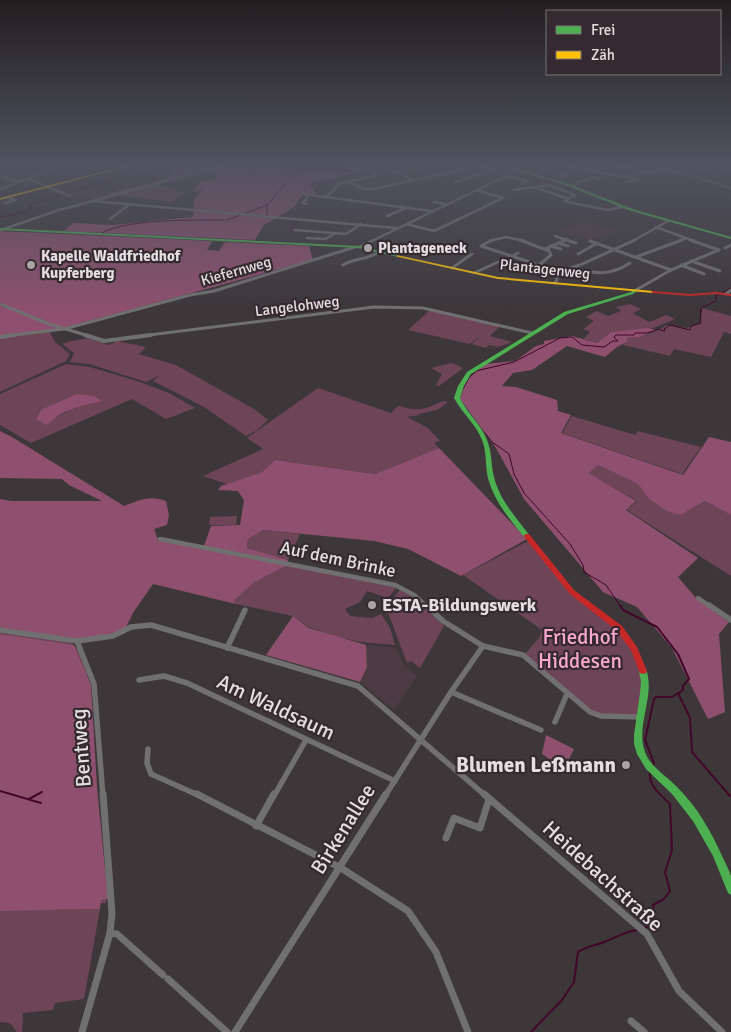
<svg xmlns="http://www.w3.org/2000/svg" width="731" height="1032" viewBox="0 0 731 1032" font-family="Signika,sans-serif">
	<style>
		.built { fill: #4c3b42 }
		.green { fill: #6d4557; fill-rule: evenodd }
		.forest { fill: #8e506e }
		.water { fill: #42062a }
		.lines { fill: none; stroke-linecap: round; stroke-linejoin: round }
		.stream-far1 { stroke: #42062a; stroke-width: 1 }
		.stream { stroke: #42062a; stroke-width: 2 }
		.street-far5 { stroke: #707071; stroke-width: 2.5 }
		.street-far4 { stroke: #707071; stroke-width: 3 }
		.street-far3 { stroke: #707071; stroke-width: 4 }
		.street-far2 { stroke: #707071; stroke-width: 4.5 }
		.street-far1 { stroke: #707071; stroke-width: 5.5 }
		.street { stroke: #707071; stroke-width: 7 }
		.fast { fill: #4caf50; fill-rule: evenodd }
		.slow { fill: #ffc107; fill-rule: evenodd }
		.jam { fill: #c62828; fill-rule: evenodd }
		.rail-casing { stroke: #706e71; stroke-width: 2.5 }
		.rail { stroke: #352a2f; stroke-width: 1; stroke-dasharray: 2; stroke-linecap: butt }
		.poi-dot { fill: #aaa4a7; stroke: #352a2f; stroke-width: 2 }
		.labels { text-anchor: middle; stroke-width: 4.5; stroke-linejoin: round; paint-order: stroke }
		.far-poi-label { font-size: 15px; font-weight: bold; fill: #e5dee1; stroke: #352a2f; text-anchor: start }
		.far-street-label { font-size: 15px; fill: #e5dee1; stroke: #352a2f }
		.street-label { font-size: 18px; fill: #e5dee1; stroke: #352a2f }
		.poi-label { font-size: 18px; font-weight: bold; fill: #e5dee1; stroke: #352a2f; text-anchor: start }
		.near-park-label { font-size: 21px; fill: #faa8ce; stroke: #352a2f }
		.near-street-label { font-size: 21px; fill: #e5dee1; stroke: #352a2f }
		.near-poi-label { font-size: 21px; font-weight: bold; fill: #e5dee1; stroke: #352a2f; text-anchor: end }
	</style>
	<rect width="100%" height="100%" fill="#3d373a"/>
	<g class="built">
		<polygon points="90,186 110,195 87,200 79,197 73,199 64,193"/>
		<polygon points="584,221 619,231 590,240 559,231"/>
		<polygon points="366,645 396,648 404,665 417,676 394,710 360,682 367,667"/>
	</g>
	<g class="green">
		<polygon points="658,164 731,164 731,172 685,167 666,167"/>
		<polygon points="158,184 184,193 172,202 118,195"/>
		<polygon points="630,304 641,309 633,313 649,322 666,315 675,319 651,329 611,332 597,343 583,339 590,332 583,329 594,321 586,317 597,311 608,316 621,311 616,307"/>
		<path d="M702,308L731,316V334L724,332L711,357L674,349L670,356L623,345L627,342L628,337C641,337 656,333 667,325L686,328L701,324Z"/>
		<polygon points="430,310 500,326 490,336 512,342 498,347 489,345 486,348 472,344 480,336 470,344 408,330"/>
		<polygon points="50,332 55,342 70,354 66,361 0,392 0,337"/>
		<path d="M87,338L109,345L117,341L146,347L139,354L176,365L254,409L268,420L256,431L246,436L204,407L153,381L160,375L146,382L89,364L70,362L74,353L62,344C71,340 78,341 87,338Z"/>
		<polygon points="452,363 463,368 439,386 436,385 442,374 431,368"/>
		<path d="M66,364L90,367L137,381L169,393L195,408L166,419L132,399L31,443L0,425V394ZM77,394L101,401L73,409L56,417L42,409Z"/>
		<path d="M318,388L391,413L398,406C407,408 416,411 426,408C433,406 438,402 446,401L447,403L437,410L419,414L420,415L407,417L428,428L440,441L434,443L439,448L375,474L275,460L262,472L227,484L203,476L263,449L247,438Z"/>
		<polygon points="572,416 635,435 638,431 701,447 682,474 562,433"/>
		<polygon points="598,465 638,484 649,499 681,515 705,501 731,515 731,576 627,510 637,501 589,473"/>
		<polygon points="237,516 236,525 209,525 210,517"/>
		<polygon points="263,530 300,534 288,560 247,548 248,539"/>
		<polygon points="528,541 576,597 617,628 631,649 641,670 644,689 638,714 601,714 589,710 525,654 539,638 542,630 463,575"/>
		<polygon points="288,565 386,583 396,588 388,598 367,591 360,602 345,609 350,616 372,618 381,614 390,628 395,645 360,642 334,636 309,627 293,616 236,604 232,601 255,582"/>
		<polygon points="400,590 413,597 444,626 420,668 411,661 407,663 389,615 382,611"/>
		<path d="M0,633C14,635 60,637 70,643C82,649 85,665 88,677L106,903L38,910L100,909L84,999L55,1003L53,1010L23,1013L22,1032H17L10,1023L0,1022Z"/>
	</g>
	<g class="forest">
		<path d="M206,164L214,168L210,170L237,164H280L279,165C291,175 331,170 347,173L348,167L327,164H399L309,183L317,195L303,194L294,207L264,225L255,240L64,231L73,223L113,225L193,217L194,200L203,190L192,192L201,181L218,178C212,172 200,168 193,171L197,173L111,195L107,194L165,179L180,167Z"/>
		<polygon points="0,231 212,241 207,250 219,251 225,242 309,246 313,260 59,329 0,336 0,305 5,308 8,306 0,302"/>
		<polygon points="647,328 657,330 639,337 628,337 627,342 617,347 605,357 567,346 532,370 513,373 502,386 516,387 557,400 558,411 571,415 561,433 683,475 709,437 731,442 731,515 705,501 681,515 667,511 649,499 638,484 598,465 589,473 636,501 626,510 698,558 678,577 696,598 729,622 719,634 725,712 708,719 672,648 637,607 603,592 524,499 496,448 460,399 466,381 485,364 515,361 536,346 544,344 544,341 572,336 597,343 611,332"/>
		<path d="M77,394L93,396L102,401C87,405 72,408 59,415C54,418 52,423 46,425L36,419L42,409Z"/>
		<path d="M0,431L12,437L124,506C140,500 150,495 166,501L169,515L167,525L154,529L158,540L288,565L255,582L233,601L236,604L153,584L133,613L124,631L109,635L76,639L0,628V499L11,501H102L69,485L62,479L0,478Z"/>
		<polygon points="439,448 527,539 461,576 408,549 374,541 263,530 248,539 247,548 288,560 288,562 204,546 211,526 240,525 244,500 238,491 218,490 221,486 262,472 275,460 375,474"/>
		<polygon points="293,616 309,628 366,645 367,667 360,682 266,655"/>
		<polygon points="0,634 74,645 91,685 97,787 108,899 101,900 100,909 0,911"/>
		<polygon points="546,735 574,749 564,769 542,754"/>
	</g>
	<polygon class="water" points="280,164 327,164 348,167 350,172 301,171 278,166"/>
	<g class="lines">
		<g class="stream-far1">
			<polyline points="284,186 294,175 304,170"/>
			<polyline points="67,193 91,186 97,181 104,182 150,173 170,165"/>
			<polyline points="267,205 267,217"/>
			<polyline points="246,213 267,205 284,186"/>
			<polyline points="0,217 27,212 32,209 29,207 33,204 61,195"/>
			<polyline points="227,220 241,215"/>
			<polyline points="292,230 298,220"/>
			<path d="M102,233C125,219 195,220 224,220"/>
			<polyline points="660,330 665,331 664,329 670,325 690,330 691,326 700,323 701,308 716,301 716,296 731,288"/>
			<polyline points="463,389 470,376 476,371 514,362 560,338 572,337 582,345 604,347 613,341 618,341 614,337 616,335 634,335 635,333 647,333 659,329"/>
			<polyline points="485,433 492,442 509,454 514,474 524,493 570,544 583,565 584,572 606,585 621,607"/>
		</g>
		<g class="stream">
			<polyline points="620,605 623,610 657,627 678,654 689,679 683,686 683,690 672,697 656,697 654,699 645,740 654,763 652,766"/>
			<polyline points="678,693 690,718 692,752 730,796"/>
			<polyline points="0,791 41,803"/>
			<polyline points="29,799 42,792"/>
			<path d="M644,928L649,926L654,914L653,905L664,899L670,891L665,872L672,850L670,804C661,795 648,786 650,772"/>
			<path d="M531,1032L562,1000L574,982L578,952C586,946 595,946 604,942C616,938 625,931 638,930"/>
		</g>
		<g class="street-far5">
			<polyline points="168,164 204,171"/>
			<polyline points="621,164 643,171"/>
			<polyline points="651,164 681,174"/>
			<polyline points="557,165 639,179 628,182"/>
			<polyline points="503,166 508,164"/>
			<polyline points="386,167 413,180"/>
			<polyline points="599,172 605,169 626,166"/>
			<polyline points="398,173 443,164"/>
			<polyline points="533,175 558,164"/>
			<polyline points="507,176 529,181 522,183"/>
			<polyline points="566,176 562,175 574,168"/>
			<polyline points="628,176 644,172 673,171"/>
			<polyline points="3,177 18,182"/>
			<polyline points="29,179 70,196"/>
			<polyline points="348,182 365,189 373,189 491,164"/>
			<polyline points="455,182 493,170 483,166"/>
			<polyline points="571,186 591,177 601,179"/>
			<polyline points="537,188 569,199"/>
			<polyline points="0,189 68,164"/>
			<polyline points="514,190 549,185 575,195 565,201 567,202 608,210 622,207"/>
			<polyline points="303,194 431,211"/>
			<polyline points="327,197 339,184 377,175 371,172 372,170 402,164"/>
			<polyline points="92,201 396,228"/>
			<polyline points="433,202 445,204"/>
			<polyline points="5,203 16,200 7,197"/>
			<polyline points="307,204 303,203 309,195"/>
			<polyline points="387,216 406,208"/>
			<polyline points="110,219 130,204"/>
			<polyline points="406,224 434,231 503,198 476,190"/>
			<polyline points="656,227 694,241"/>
			<polyline points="1,230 59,210 231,164"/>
			<polyline points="294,230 346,234 361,224"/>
			<polyline points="555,236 569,241"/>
			<polyline points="307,238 325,239 334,234"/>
			<polyline points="372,241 518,170"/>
			<polyline points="489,241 506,237 525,241"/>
			<polyline points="563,241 567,239"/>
			<polyline points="633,241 668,221"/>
			<polyline points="679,241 686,238"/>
		</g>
		<g class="street-far4">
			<polyline points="492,240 481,246 539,265"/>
			<polyline points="520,240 549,251 551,255 539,265"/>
			<polyline points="566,240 576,243"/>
			<polyline points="690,240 719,250"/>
			<polyline points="590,241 671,270"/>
			<polyline points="558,243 568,246"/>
			<polyline points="551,246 561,249"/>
			<polyline points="359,247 374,240"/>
			<polyline points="725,248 731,245"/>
			<polyline points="545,249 566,240"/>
			<polyline points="578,254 597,243"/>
			<polyline points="510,257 518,253"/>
			<polyline points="636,257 682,240"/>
			<polyline points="691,261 720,271"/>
			<path d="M343,265C354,258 368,260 379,252"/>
			<polyline points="539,265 561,271"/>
			<polyline points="681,265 704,274"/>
			<polyline points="452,268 472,254"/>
			<path d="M573,268C595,274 611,276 630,263"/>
			<polyline points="474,273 498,262"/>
			<polyline points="555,283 561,271 580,265 635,240"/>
			<polyline points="636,290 671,270 719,250"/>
			<polyline points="726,294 731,290"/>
			<polyline points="0,304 49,324 89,336"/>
			<polyline points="5,336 64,329 190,295 214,291 355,247"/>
			<polyline points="141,336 374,307 423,308 532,333"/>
		</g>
		<g class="street-far3">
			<polyline points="85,335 104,341 151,335"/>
			<polyline points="0,337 15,335"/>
		</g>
		<g class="street-far2">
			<polyline points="160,539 395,585 414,595 427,607"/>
			<polyline points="698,598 711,607"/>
		</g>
		<g class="street-far1">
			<polyline points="426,605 443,621 483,646 523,655 590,712 601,716 641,717"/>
			<polyline points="709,605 731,620"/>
			<polyline points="0,630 77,641 113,636 131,627 151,625 358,686 486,796"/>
			<polyline points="77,641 94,684 103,796"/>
			<polyline points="227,648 245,610"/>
			<polyline points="139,680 164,676 187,683 395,781"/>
			<polyline points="451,692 541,730"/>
			<polyline points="555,722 567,694"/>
			<polyline points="148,749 147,763 151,774 200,796"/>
			<polyline points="274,796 306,740"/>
			<polyline points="385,796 451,692 483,646"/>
		</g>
		<g class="street">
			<polyline points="197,794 341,868 408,911 436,952 468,1032"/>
			<polyline points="484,794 647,934 679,991 722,1032"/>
			<polyline points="256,826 274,794"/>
			<polyline points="446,838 454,818 480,828 489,799"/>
			<polyline points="110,933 117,934 163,975"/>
			<polyline points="168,979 227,1032"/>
			<polyline points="631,1021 644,1032"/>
			<polyline points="82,1032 110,933 112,913 103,794"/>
			<polyline points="235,1032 386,794"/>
		</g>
		<g class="fast">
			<polygon points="494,164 499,164 564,182 633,209 731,237 731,239 631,211 562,184"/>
			<polygon points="0,228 359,246 400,256 398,257 359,248 0,230"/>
			<path d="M635,289L638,290L633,294L568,314L471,374L464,386L460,398C467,413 481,424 487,440C492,452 491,465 494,477C500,501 516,517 530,536L529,538H525C510,520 494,501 488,478C485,466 487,452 482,440C476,424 462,413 454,398L458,386L467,372L564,312L631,292Z"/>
			<path d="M643,668L646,669C656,696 635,725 645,752C650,767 667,776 678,788C698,808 712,833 723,858C726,864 729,870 731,876C731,882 731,889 731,895L728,893L713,856L693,821L672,794L646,769L637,754L634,744V735L640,693L641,682L639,671L640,669Z"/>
		</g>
		<g class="slow">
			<polygon points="132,164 137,164 0,200 0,198"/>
			<polygon points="397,255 498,277 653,291 655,292 653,293 498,279 398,257 397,257"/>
		</g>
		<g class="jam">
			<polygon points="652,291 690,294 716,292 731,294 731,296 716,294 690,296 653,293 651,292"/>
			<polygon points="525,534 529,534 574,590 622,626 637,647 647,671 646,673 643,674 640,673 631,650 616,630 570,594 525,538 524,536"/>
		</g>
		<g class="rail-casing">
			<polyline id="rail" points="654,164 731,188"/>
		</g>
		<use href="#rail" class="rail"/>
	</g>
	<linearGradient id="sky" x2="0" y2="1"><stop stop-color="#221e20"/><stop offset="0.53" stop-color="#515360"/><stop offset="1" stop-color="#515360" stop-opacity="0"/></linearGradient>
	<rect width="731" height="309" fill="url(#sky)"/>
	<g class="poi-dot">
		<circle cx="368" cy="248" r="5"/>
		<circle cx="31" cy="265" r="5"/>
		<circle cx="372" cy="605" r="5"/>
		<circle cx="626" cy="765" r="5"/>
	</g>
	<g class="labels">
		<g class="far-poi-label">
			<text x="378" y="253">Plantageneck</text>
			<text x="41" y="261">Kapelle Waldfriedhof<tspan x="41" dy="17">Kupferberg</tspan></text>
		</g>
		<g class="far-street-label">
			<text transform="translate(545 269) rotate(6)" y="5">Plantagenweg</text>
			<text transform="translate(236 271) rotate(-16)" y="5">Kiefernweg</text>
			<text transform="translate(297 306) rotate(-7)" y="5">Langelohweg</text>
		</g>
		<g class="street-label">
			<text transform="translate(338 559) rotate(12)" y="6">Auf dem Brinke</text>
		</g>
		<g class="poi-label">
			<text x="382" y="611">ESTA-Bildungswerk</text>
		</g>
		<g class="near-park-label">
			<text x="580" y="644">Friedhof<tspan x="580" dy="24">Hiddesen</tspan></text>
		</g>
		<g class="near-street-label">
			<text transform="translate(276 707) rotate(25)" y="7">Am Waldsaum</text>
			<text transform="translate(81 748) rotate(-94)" y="7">Bentweg</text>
			<text transform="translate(343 829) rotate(-58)" y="7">Birkenallee</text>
			<text transform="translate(603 876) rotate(42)" y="7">Heidebachstraße</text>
		</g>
		<g class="near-poi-label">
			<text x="616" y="772">Blumen Leßmann</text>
		</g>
	</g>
	<rect x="546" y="10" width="175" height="65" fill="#352a2f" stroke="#7b7276"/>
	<rect x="556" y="26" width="25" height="8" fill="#4caf50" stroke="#7b7276"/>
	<text x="591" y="35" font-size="15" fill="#e5dee1">Frei</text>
	<rect x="556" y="51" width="25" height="8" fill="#ffc107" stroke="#7b7276"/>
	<text x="591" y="60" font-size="15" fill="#e5dee1">Zäh</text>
</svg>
